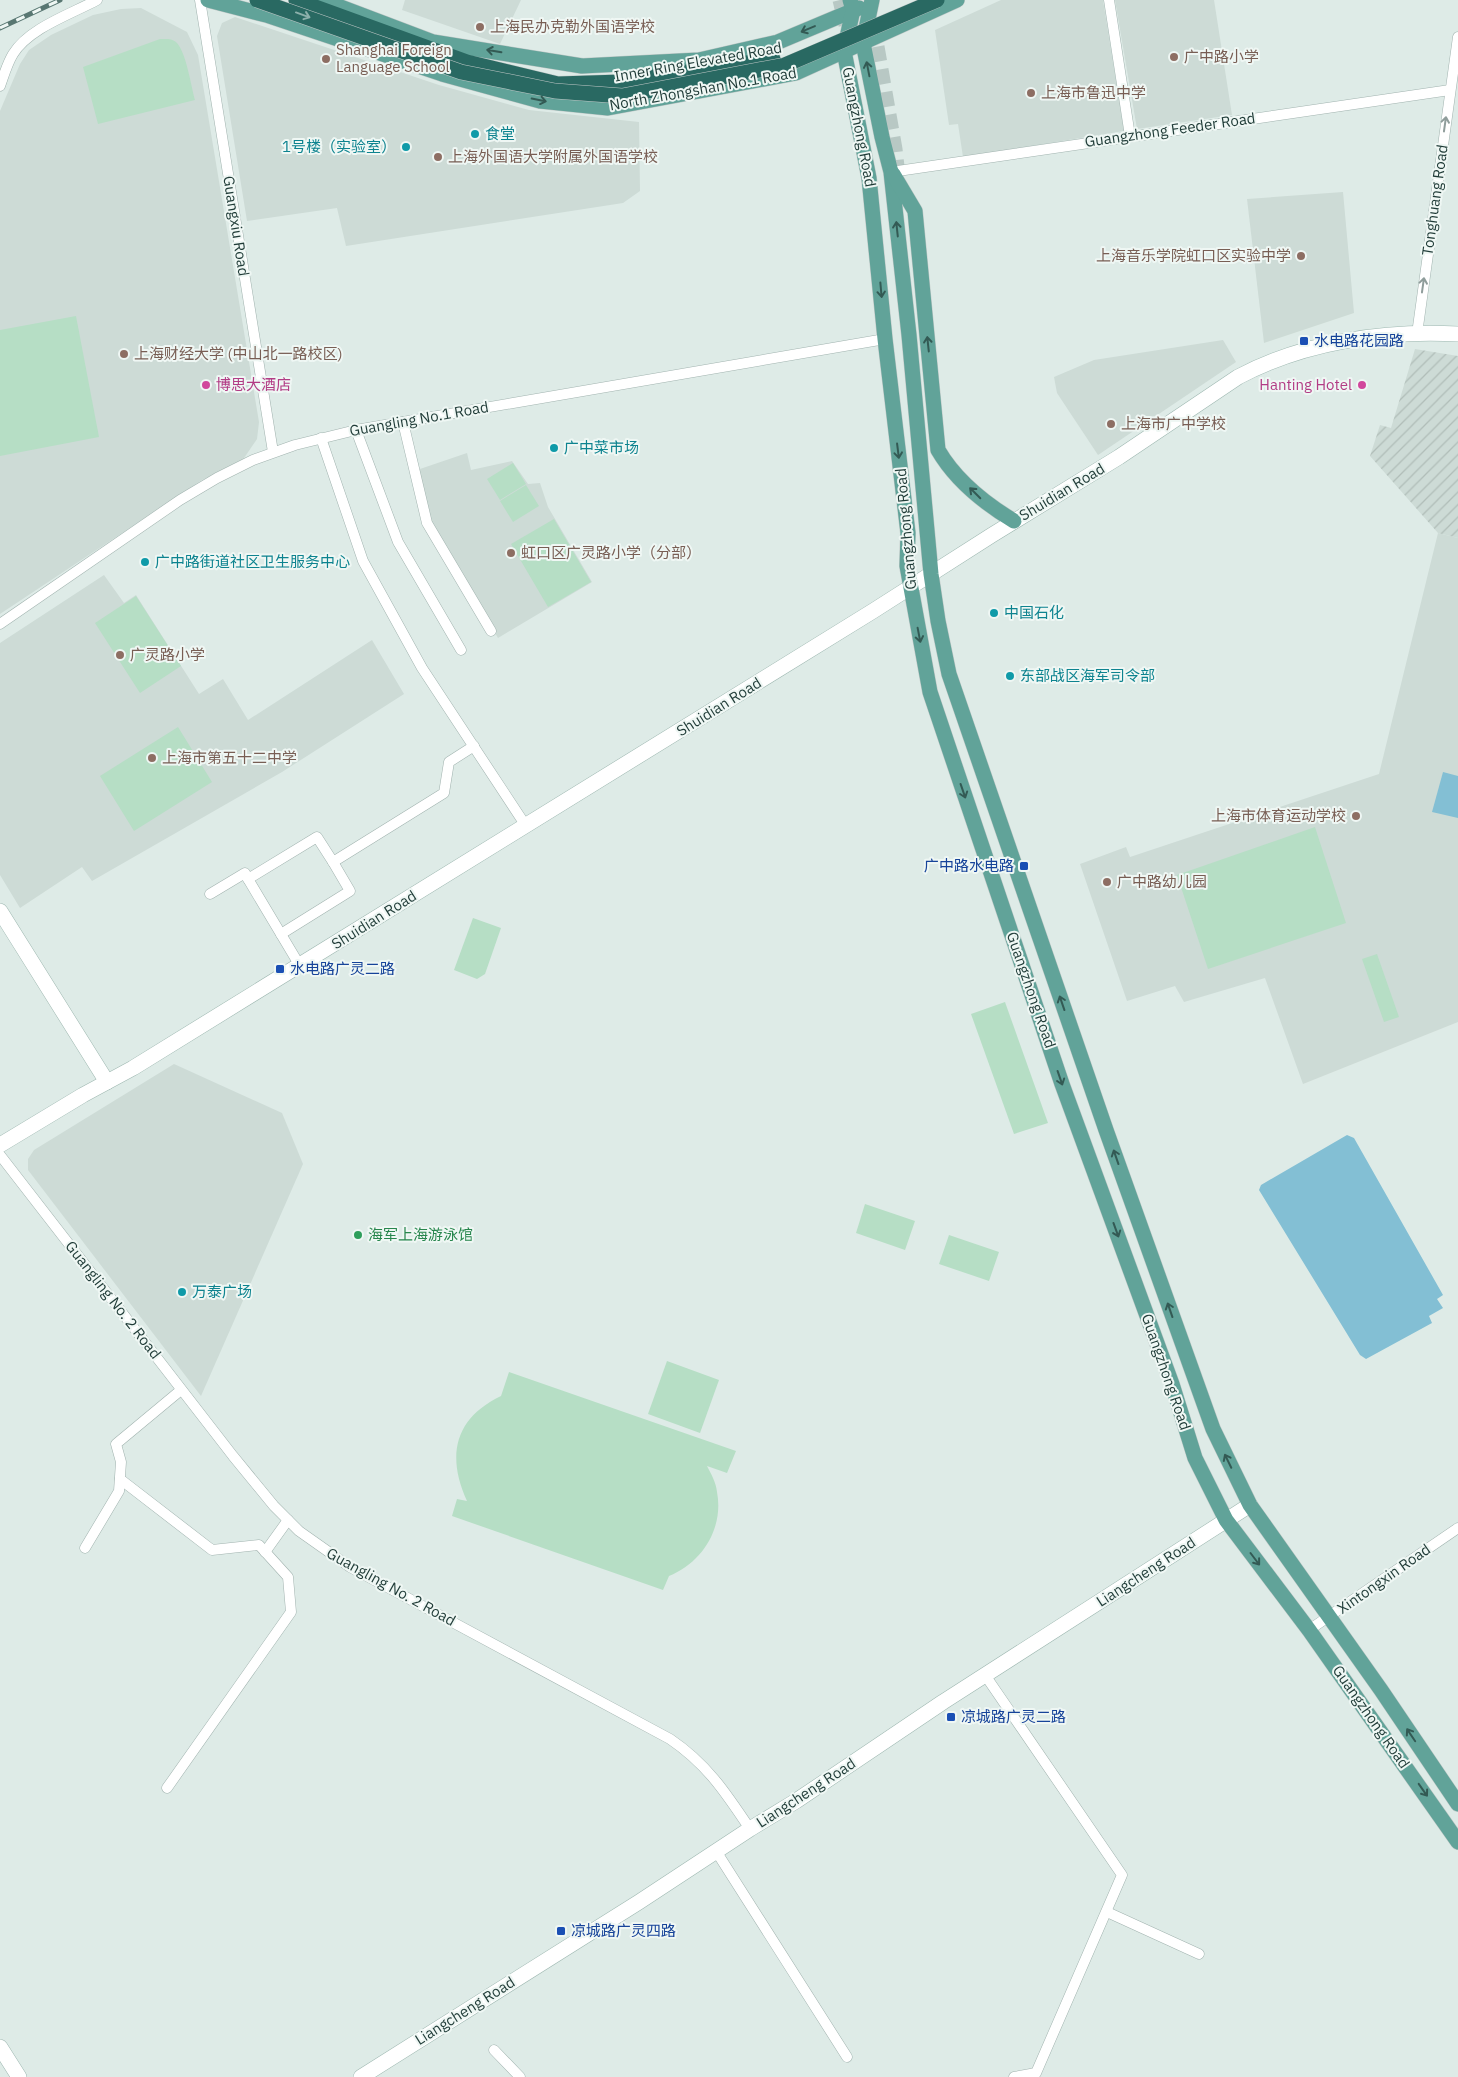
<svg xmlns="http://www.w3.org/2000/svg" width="1458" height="2077" viewBox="0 0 1458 2077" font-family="'IBM Plex Sans','Noto Sans SC',sans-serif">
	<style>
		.built { fill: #cddbd6 }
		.industrial { fill: url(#industrial-furrows) }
		.grass { fill: #b6dec5 }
		.water { fill: #83bfd4 }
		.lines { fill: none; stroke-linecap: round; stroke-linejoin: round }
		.primary-tunnel { stroke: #b8c8c4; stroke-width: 15; stroke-dasharray: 15 8; stroke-linecap: butt }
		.street-casing { stroke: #a1b3af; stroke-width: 11 }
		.secondary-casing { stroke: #9db7b0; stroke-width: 16 }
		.primary-casing { stroke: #c0c8c7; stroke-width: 16 }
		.highway-casing { stroke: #c0c8c7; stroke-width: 16 }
		.street { stroke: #fff; stroke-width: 10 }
		.secondary { stroke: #fff; stroke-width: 15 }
		.primary { stroke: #61a399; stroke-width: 15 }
		.highway { stroke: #296962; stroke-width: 15 }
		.rail-casing { stroke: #597772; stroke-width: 5 }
		.rail { stroke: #eff7f4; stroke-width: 3; stroke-dasharray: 9; stroke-linecap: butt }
		.highway-bridge-casing { stroke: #c0c8c7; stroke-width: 16; stroke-linecap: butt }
		.highway-bridge { stroke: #296962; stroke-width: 15 }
		.oneway { stroke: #8cb0ab }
		.oneway2 { stroke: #335a54 }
		.oneway3 { stroke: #8f9d9b }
		.education-dot { fill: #8d6e63; stroke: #eff7f4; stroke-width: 2 }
		.culture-dot { fill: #0f9aa8; stroke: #eff7f4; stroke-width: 2 }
		.transit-dot { fill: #1a4fb4; stroke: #eff7f4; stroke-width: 2 }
		.hotel-dot { fill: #d1479c; stroke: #eff7f4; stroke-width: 2 }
		.leisure-dot { fill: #2e9e5b; stroke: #eff7f4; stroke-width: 2 }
		.labels { text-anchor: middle; stroke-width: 4; stroke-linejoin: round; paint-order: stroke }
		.education-label { font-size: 15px; fill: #785e54; stroke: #eff7f4; text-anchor: start }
		.street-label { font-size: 15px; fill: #1f3b37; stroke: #eff7f4 }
		.culture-label { font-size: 15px; fill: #0d838f; stroke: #eff7f4; text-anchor: start }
		.transit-label { font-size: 15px; fill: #164399; stroke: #eff7f4; text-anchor: start }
		.hotel-label { font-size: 15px; fill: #b23c85; stroke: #eff7f4; text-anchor: start }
		.leisure-label { font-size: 15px; fill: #27864d; stroke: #eff7f4; text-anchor: start }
	</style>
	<defs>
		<pattern id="industrial-furrows" width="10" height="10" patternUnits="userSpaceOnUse" patternTransform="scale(1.25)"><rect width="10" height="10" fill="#cddbd6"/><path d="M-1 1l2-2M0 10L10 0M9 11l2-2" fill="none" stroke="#b0bdb8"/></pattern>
	</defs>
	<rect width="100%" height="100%" fill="#deebe7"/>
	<g class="built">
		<polygon points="405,0 521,0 500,44 402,10"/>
		<polygon points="1001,0 1103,0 1124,131 963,157 958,124 949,125 935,30"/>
		<polygon points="1115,0 1214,0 1232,115 1137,129"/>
		<polygon points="141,8 187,32 198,55 259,422 257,439 242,461 202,480 0,614 0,111 20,64 29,50 51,35 93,15 121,9"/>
		<polygon points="235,17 439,85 529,110 639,122 640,191 623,203 346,246 337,208 247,221 217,36 222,23"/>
		<polygon points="1343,192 1354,313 1264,343 1247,199"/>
		<polygon points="1223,340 1236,362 1098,455 1057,393 1054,377 1094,360"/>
		<polygon points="467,453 471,470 512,461 528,484 540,483 548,507 592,582 498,638 430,523 417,470"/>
		<polygon points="1438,533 1458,538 1458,1022 1303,1084 1265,978 1184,1002 1175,986 1127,1001 1080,864 1126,847 1130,857 1379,774"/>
		<polygon points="104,575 124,603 136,595 199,694 223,679 248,720 372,640 404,694 282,772 92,881 82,867 20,908 0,875 0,643"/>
		<polygon points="174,1064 282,1113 303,1164 201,1396 28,1170 28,1159 34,1150"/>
	</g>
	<polygon class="industrial" points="1415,349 1458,356 1458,538 1438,533 1370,456 1380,425 1391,428"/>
	<g class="grass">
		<path d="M160,39C166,39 171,38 176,42C186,51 191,86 195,100L98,124L83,67Z"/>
		<polygon points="76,316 99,437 0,456 0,330"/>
		<polygon points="513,463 526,484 500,500 487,479"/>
		<polygon points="526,485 539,506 513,522 500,501"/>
		<polygon points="554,519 591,582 548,607 511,544"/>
		<polygon points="136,596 181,666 140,693 95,623"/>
		<polygon points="178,727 212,782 134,831 100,776"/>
		<polygon points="1315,827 1346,923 1208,969 1177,875"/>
		<polygon points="473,918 501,928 485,974 477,979 454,970"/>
		<polygon points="1377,954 1399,1017 1384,1022 1362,959"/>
		<polygon points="1005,1002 1048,1123 1014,1134 971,1014"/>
		<polygon points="865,1204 915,1221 905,1250 856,1233"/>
		<polygon points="949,1235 999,1252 989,1281 939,1264"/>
		<polygon points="667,1361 719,1380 700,1433 648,1414"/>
		<path d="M509,1372L736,1451L727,1473L707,1466C711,1474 716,1482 717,1492C724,1528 702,1563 669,1576L663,1590L452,1516L457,1499L467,1501C446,1455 455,1418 501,1396Z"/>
	</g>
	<g class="water">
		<polygon points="1443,772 1458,776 1458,818 1432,812"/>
		<polygon points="1347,1135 1354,1138 1443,1295 1437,1299 1443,1308 1429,1316 1432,1323 1366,1359 1360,1355 1259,1190 1261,1185"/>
	</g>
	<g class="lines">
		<g class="primary-tunnel">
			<polyline points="840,0 846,25"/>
			<polyline points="873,24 895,149 899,184"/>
		</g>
		<g class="street-casing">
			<g id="street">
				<polyline points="200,0 273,452"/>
				<polyline points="1109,0 1130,136"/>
				<path d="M0,86C4,75 7,64 13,54C29,28 71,14 97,0"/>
				<polyline points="891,172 1450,90"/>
				<polyline points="1417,334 1458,37"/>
				<polyline points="403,422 427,523 491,631"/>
				<polyline points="356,430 398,542 461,650"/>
				<polyline points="321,438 363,561 422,668 526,826"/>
				<polyline points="0,624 180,500 217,478 253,460 295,445 356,430 885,339"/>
				<polyline points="248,879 300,966"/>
				<polyline points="210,894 245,873 248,879 317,837 333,862 444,793 449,762 474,746"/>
				<polyline points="281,934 350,891 333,862"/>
				<path d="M0,1155L233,1456L274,1506L299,1531L350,1567L670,1739C707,1764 726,1793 750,1829"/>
				<polyline points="120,1479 212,1550 259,1545 288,1577 291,1612 167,1788"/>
				<polyline points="85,1548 119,1491 121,1462 116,1444 181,1390"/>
				<polyline points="265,1552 288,1520"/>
				<polyline points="1309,1630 1458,1528"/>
				<polyline points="985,1675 1122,1875 1036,2073 1014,2077"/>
				<polyline points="716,1851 847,2057"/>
				<polyline points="1107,1912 1199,1954"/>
				<polyline points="494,2050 520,2077"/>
			</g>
		</g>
		<g class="secondary-casing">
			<g id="secondary">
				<polyline points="0,911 107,1082"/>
				<path d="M0,1145L83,1095L133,1068L873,611L992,535L1119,457L1238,377C1304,342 1384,330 1458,334"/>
				<polyline points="0,2047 19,2077"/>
				<polyline points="361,2077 639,1902 750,1829 796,1801 943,1702 1250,1505"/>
			</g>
		</g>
		<g class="primary-casing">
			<g id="primary">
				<polyline points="208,0 266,15 442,74 540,101 608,108 796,73 957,0"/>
				<polyline points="317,0 330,3 433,42 582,66 699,60 778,42 859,8"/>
				<polyline points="850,0 853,10 844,51 869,178 885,339 908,533 907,566 930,692 1062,1084 1172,1384 1195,1458 1226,1520 1309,1630 1458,1842"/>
				<polyline points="872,0 863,43 882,137 891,172 909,335 931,574 938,621 949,674 1106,1130 1213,1429 1250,1505 1381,1690 1458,1804"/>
				<path d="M893,174L915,211L938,450C956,481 984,503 1014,521"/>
			</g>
		</g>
		<g class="highway-casing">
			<polyline id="highway" points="296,0 467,62 558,84 621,82 773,59"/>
		</g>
		<use href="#street" class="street"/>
		<use href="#secondary" class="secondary"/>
		<use href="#primary" class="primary"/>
		<use href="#highway" class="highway"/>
		<g class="rail-casing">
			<polyline id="rail" points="0,28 60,0"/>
		</g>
		<use href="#rail" class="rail"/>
		<g class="highway-bridge-casing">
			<polyline id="highway-bridge" points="257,0 461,72 555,91 622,96 785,65 937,0"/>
		</g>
		<use href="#highway-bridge" class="highway-bridge"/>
	</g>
	<defs><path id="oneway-shaft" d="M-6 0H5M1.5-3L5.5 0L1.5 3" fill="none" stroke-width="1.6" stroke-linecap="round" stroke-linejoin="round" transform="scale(1.25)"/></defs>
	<use class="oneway" href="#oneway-shaft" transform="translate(303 15) rotate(20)"/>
	<g class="oneway2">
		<use href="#oneway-shaft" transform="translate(808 29) rotate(157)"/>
		<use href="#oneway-shaft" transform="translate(494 51) rotate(-171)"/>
		<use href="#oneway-shaft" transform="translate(868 69) rotate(-101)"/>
		<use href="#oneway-shaft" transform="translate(539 100) rotate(11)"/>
		<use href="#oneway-shaft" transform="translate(897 229) rotate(-96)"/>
		<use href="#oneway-shaft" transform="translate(881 290) rotate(85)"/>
		<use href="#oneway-shaft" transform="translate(928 344) rotate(-96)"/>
		<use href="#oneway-shaft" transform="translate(898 451) rotate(83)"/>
		<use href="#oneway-shaft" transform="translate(975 493) rotate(-135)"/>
		<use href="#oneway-shaft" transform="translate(919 635) rotate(79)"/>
		<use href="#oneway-shaft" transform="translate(963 791) rotate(71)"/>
		<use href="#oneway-shaft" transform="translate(1062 1003) rotate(-109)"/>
		<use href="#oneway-shaft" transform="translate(1060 1078) rotate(71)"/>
		<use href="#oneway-shaft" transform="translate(1116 1157) rotate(-109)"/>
		<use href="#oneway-shaft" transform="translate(1116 1230) rotate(70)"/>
		<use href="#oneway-shaft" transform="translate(1170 1310) rotate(-109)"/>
		<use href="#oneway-shaft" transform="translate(1228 1461) rotate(-116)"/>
		<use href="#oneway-shaft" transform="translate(1255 1559) rotate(53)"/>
		<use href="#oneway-shaft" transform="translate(1411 1735) rotate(-124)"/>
		<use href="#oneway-shaft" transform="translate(1423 1790) rotate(55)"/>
	</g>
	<g class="oneway3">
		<use href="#oneway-shaft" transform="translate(1445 124) rotate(-82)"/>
		<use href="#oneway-shaft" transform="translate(1423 285) rotate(-82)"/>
	</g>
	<g class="education-dot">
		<circle cx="480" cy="27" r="5"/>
		<circle cx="1174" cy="57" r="5"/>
		<circle cx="326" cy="59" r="5"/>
		<circle cx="1031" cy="93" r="5"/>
		<circle cx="438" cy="157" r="5"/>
		<circle cx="1301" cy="256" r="5"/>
		<circle cx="124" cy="354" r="5"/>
		<circle cx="1111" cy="424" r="5"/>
		<circle cx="511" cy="553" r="5"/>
		<circle cx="120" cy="655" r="5"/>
		<circle cx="152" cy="758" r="5"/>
		<circle cx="1356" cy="816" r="5"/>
		<circle cx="1107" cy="882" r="5"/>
	</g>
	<g class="culture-dot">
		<circle cx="475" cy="134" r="5"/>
		<circle cx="406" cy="147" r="5"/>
		<circle cx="554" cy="448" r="5"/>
		<circle cx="145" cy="562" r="5"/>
		<circle cx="994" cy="613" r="5"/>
		<circle cx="1010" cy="676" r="5"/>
		<circle cx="182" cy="1292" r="5"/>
	</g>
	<g class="transit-dot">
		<rect x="1299" y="336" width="10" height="10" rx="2.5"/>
		<rect x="1019" y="861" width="10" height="10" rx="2.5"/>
		<rect x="275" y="964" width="10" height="10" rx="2.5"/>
		<rect x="946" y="1712" width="10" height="10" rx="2.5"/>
		<rect x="556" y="1926" width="10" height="10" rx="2.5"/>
	</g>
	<g class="hotel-dot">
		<circle cx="206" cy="385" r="5"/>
		<circle cx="1362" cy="385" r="5"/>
	</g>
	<circle class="leisure-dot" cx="358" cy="1235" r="5"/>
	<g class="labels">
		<g class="education-label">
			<text x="490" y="32">上海民办克勒外国语学校</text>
			<text x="336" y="55">Shanghai Foreign<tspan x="336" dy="17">Language School</tspan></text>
			<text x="1184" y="62">广中路小学</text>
			<text x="1041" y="98">上海市鲁迅中学</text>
			<text x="448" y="162">上海外国语大学附属外国语学校</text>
			<text x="1291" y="261" text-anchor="end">上海音乐学院虹口区实验中学</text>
			<text x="134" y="359">上海财经大学 (中山北一路校区)</text>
			<text x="1121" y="429">上海市广中学校</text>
			<text x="521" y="558">虹口区广灵路小学（分部）</text>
			<text x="130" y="660">广灵路小学</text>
			<text x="162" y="763">上海市第五十二中学</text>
			<text x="1346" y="821" text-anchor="end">上海市体育运动学校</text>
			<text x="1117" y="887">广中路幼儿园</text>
		</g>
		<g class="street-label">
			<text transform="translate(698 62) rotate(-10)" y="5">Inner Ring Elevated Road</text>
			<text transform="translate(703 89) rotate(-10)" y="5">North Zhongshan No.1 Road</text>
			<text transform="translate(859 127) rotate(79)" y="5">Guangzhong Road</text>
			<text transform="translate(1170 130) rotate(-8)" y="5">Guangzhong Feeder Road</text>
			<text transform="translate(1435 200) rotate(-82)" y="5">Tonghuang Road</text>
			<text transform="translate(236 226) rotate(81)" y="5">Guangxiu Road</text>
			<text transform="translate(419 419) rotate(-10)" y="5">Guangling No.1 Road</text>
			<text transform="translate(1062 492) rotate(-31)" y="5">Shuidian Road</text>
			<text transform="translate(906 529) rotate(-95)" y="5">Guangzhong Road</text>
			<text transform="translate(719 707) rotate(-32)" y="5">Shuidian Road</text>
			<text transform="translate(374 920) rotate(-32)" y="5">Shuidian Road</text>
			<text transform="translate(1031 990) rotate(71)" y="5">Guangzhong Road</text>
			<text transform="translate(113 1300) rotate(52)" y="5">Guangling No. 2 Road</text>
			<text transform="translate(1166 1372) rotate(71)" y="5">Guangzhong Road</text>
			<text transform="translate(1146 1572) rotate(-33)" y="5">Liangcheng Road</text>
			<text transform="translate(1384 1579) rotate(-35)" y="5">Xintongxin Road</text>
			<text transform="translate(391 1587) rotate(29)" y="5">Guangling No. 2 Road</text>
			<text transform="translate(1371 1717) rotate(55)" y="5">Guangzhong Road</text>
			<text transform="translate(806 1793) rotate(-33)" y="5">Liangcheng Road</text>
			<text transform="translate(465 2011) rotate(-32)" y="5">Liangcheng Road</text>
		</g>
		<g class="culture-label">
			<text x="485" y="139">食堂</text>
			<text x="396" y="152" text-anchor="end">1号楼（实验室）</text>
			<text x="564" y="453">广中菜市场</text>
			<text x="155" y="567">广中路街道社区卫生服务中心</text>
			<text x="1004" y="618">中国石化</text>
			<text x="1020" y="681">东部战区海军司令部</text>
			<text x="192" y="1297">万泰广场</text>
		</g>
		<g class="transit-label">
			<text x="1314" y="346">水电路花园路</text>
			<text x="1014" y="871" text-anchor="end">广中路水电路</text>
			<text x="290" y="974">水电路广灵二路</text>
			<text x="961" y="1722">凉城路广灵二路</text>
			<text x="571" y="1936">凉城路广灵四路</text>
		</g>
		<g class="hotel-label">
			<text x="216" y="390">博思大酒店</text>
			<text x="1352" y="390" text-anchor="end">Hanting Hotel</text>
		</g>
		<g class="leisure-label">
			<text x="368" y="1240">海军上海游泳馆</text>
		</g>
	</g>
</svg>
